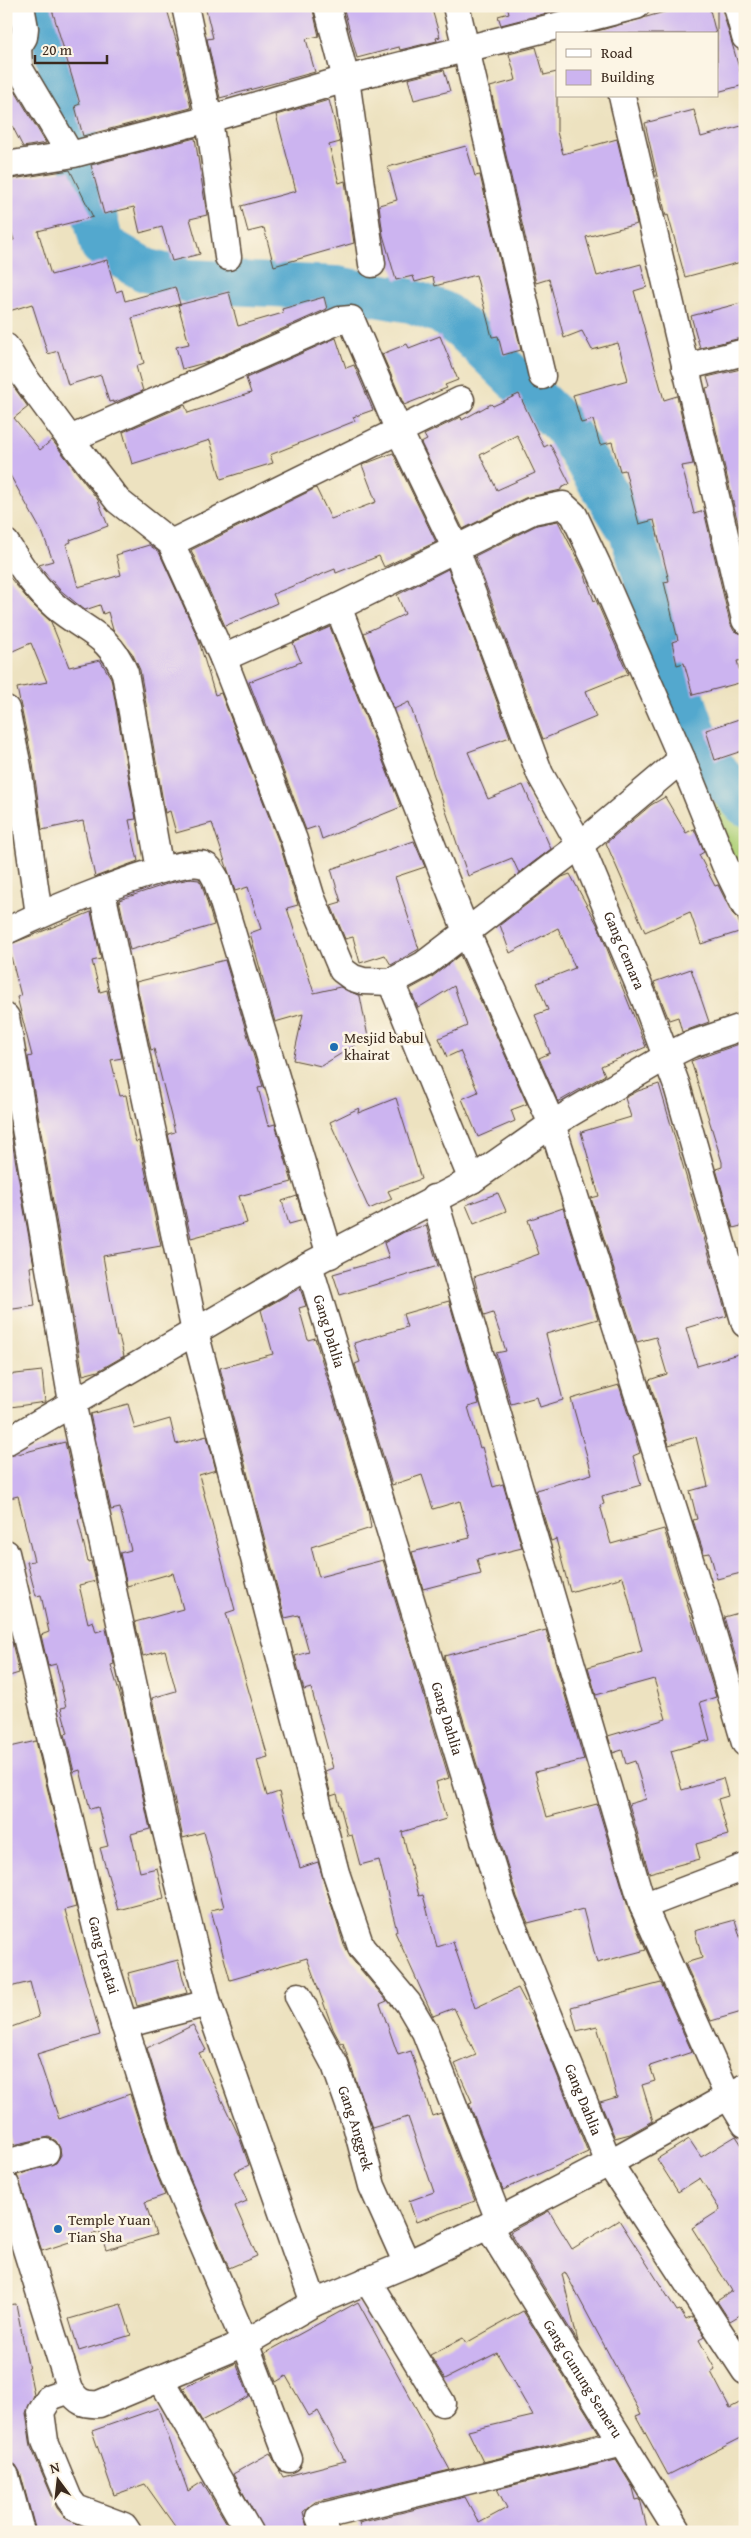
<svg xmlns="http://www.w3.org/2000/svg" width="751" height="2538" viewBox="0 0 751 2538" font-family="'Gentium Book Plus',serif">
	<style>
		.green { fill: #b0d27a; stroke: #767e4c }
		.lines { fill: none; stroke-linecap: round; stroke-linejoin: round }
		.river { stroke: #52a8ce; stroke-width: 44 }
		.building { fill: #ccb4f0; fill-rule: evenodd }
		.minor-casing { stroke: #564636; stroke-width: 29 }
		.minor { stroke: #fff; stroke-width: 26 }
		.poi-dot { fill: #1f6fb2; stroke: #fcf5e5; stroke-width: 2 }
		.labels { text-anchor: middle; stroke-width: 5; stroke-linejoin: round; paint-order: stroke }
		.street-label { font-size: 15px; fill: #3b2a1e; stroke: #fcf5e5 }
		.poi-label { font-size: 15px; fill: #3b2a1e; stroke: #fcf5e5; text-anchor: start }
	</style>
	<rect width="100%" height="100%" fill="#fcf5e5"/>
	<filter id="ink" filterUnits="userSpaceOnUse"><feTurbulence type="fractalNoise" baseFrequency=".02" numOctaves="2"/><feDisplacementMap in="SourceGraphic" scale="10" xChannelSelector="R" yChannelSelector="G"/><feConvolveMatrix kernelMatrix="1 2 1 2 8 2 1 2 1" color-interpolation-filters="sRGB"/></filter>
	<filter id="wash" filterUnits="userSpaceOnUse"><feTurbulence type="fractalNoise" baseFrequency=".0096" numOctaves="4" result="noise"/><feDisplacementMap in="SourceGraphic" scale="20" xChannelSelector="R" yChannelSelector="G"/><feGaussianBlur stdDeviation="1.12" result="paint"/><feColorMatrix in="noise" values="0 0 0 0 0 0 0 0 0 0 0 0 0 0 0 0 0 1.4 0 .05"/><feComposite in="paint" operator="in"/></filter>
	<g filter="url(#wash)">
		<rect width="100%" height="100%" fill="#ede2c0"/>
		<polygon class="green" points="705,800 745,816 745,894"/>
		<g class="lines">
			<polyline class="river" points="47,6 72,122 102,245 145,270 187,281 336,288 411,301 443,313 468,333 564,426 631,532 678,684 703,756 745,804"/>
		</g>
		<g id="blocks">
			<g class="building">
				<polygon points="51,6 166,6 178,47 191,108 83,136 75,106 80,104"/>
				<polygon points="205,6 312,6 319,36 306,39 315,72 220,98 207,39 213,38"/>
				<polygon points="343,6 431,6 440,37 436,38 437,41 400,50 399,47 357,58"/>
				<polygon points="507,6 574,6 501,25 498,16 509,13"/>
				<polygon points="685,6 709,6 716,34 587,34"/>
				<polygon points="722,9 744,85 717,92 717,10"/>
				<polygon points="536,47 544,75 557,72 557,132 563,154 617,139 637,224 586,237 597,276 641,264 647,287 634,291 664,400 677,396 693,464 682,466 694,514 704,511 730,623 734,631 745,635 745,660 737,661 743,682 693,695 684,663 677,665 672,642 678,640 664,582 669,581 654,520 639,524 625,470 620,471 612,442 600,445 593,420 581,423 573,395 628,380 618,343 592,350 582,331 564,338 549,279 536,283 490,87 516,80 509,54"/>
				<polygon points="444,70 450,91 414,100 408,79"/>
				<polygon points="15,91 46,143 23,147 6,114 6,95"/>
				<polygon points="329,100 340,142 329,145 339,183 345,181 354,243 274,266 264,228 248,232 241,206 296,191 276,115"/>
				<polygon points="694,110 701,137 745,125 745,261 685,277 668,215 666,216 645,123"/>
				<polygon points="195,138 207,215 190,219 200,254 172,261 162,227 140,233 134,207 104,214 91,165"/>
				<polygon points="466,146 475,176 480,175 521,350 503,355 498,336 492,337 476,275 435,286 433,277 415,282 413,276 396,280 383,235 379,205 397,200 388,167"/>
				<polygon points="70,170 93,217 38,231 51,275 107,260 116,292 122,290 125,301 175,287 180,304 132,318 144,363 136,366 143,391 113,403 113,401 109,402 101,375 68,385 58,351 48,354 32,304 6,312 6,242 14,240 6,215 6,180"/>
				<polygon points="229,292 238,326 283,313 282,309 324,297 327,309 208,362 182,369 176,347 189,344 178,305"/>
				<polygon points="745,302 745,337 700,348 691,316"/>
				<polygon points="440,336 458,380 445,385 447,388 404,405 382,354 407,344 409,348"/>
				<polygon points="336,338 346,368 354,365 373,410 353,417 355,421 270,455 273,463 221,479 210,440 132,464 123,432 185,405 188,413 251,393 246,378"/>
				<polygon points="745,368 745,553 706,388 710,387 707,377"/>
				<polygon points="6,376 28,407 14,418 40,450 52,440 98,500 108,526 70,540 71,542 66,544 78,587 121,575 116,555 149,545 159,552 198,638 215,695 221,693 280,845 298,905 287,908 314,993 340,987 360,996 368,1037 321,1066 293,1060 303,1014 275,1022 250,933 261,929 248,887 235,891 212,823 176,833 170,811 165,813 140,670 132,653 113,630 108,612 103,614 100,605 85,610 76,603 59,589 39,565 53,561 43,534 6,468"/>
				<path d="M519,394L544,447L550,444L570,484L561,488V490L525,498L463,529L421,443L427,440L424,435L461,417L462,420L491,404L493,406ZM517,435L535,473L497,490L480,455Z"/>
				<polygon points="393,453 436,542 384,567 379,556 336,573 335,569 273,594 277,603 225,626 191,550 316,488 331,519 376,502 362,465"/>
				<polygon points="558,521 583,570 594,601 596,600 628,674 586,691 596,717 543,739 475,556 537,525"/>
				<polygon points="448,569 510,737 468,752 488,799 523,785 551,849 519,873 512,858 468,876 409,702 394,709 364,633 405,614 397,595"/>
				<polygon points="6,573 31,603 51,622 69,667 100,660 111,678 136,819 129,820 138,861 95,877 83,821 42,830 33,764 17,688 47,682 31,643 6,654"/>
				<polygon points="330,627 401,807 322,839 318,826 306,830 249,682 301,662 293,643"/>
				<polygon points="745,717 745,750 715,760 706,730"/>
				<polygon points="665,797 686,833 694,829 704,852 699,855 715,886 718,885 732,913 738,919 742,931 701,944 690,912 645,932 606,843 651,805"/>
				<polygon points="414,841 425,867 395,877 419,949 391,965 385,955 360,963 353,937 345,939 331,905 341,902 331,869"/>
				<polygon points="570,874 598,926 646,1047 601,1066 605,1075 558,1102 539,1058 550,1053 535,1015 548,1010 537,983 575,968 558,928 510,953 500,925 562,877"/>
				<polygon points="190,879 199,880 202,885 214,925 130,950 119,900 170,883"/>
				<polygon points="91,912 101,959 92,961 100,992 107,990 122,1058 111,1060 120,1096 126,1095 134,1136 136,1142 139,1141 161,1246 103,1256 117,1337 119,1336 124,1356 98,1371 83,1375 28,1057 32,1056 17,997 21,996 8,945"/>
				<polygon points="460,955 527,1104 511,1110 515,1121 478,1137 462,1099 478,1092 460,1051 447,1057 439,1038 467,1026 454,986 418,1008 410,989 432,977"/>
				<polygon points="225,960 263,1087 258,1088 268,1126 275,1124 292,1182 239,1196 247,1223 191,1238 168,1134 175,1132 154,1049 151,1050 136,982"/>
				<polygon points="691,969 709,1022 682,1032 678,1017 669,1020 654,982"/>
				<polygon points="745,1042 745,1225 733,1228 716,1169 722,1167 722,1162 691,1061"/>
				<polygon points="659,1084 727,1316 686,1328 697,1366 745,1352 745,1572 717,1579 710,1553 704,1554 693,1520 697,1519 690,1491 708,1486 696,1437 669,1445 649,1380 667,1374 656,1337 637,1342 591,1198 599,1196 581,1132 631,1117 625,1098 638,1091"/>
				<polygon points="396,1098 421,1179 388,1191 392,1199 369,1209 330,1122 359,1108 358,1113"/>
				<polygon points="6,1107 34,1266 30,1267 35,1306 6,1310"/>
				<polygon points="498,1193 506,1211 474,1224 466,1205"/>
				<polygon points="297,1196 304,1220 289,1224 282,1201"/>
				<polygon points="563,1208 598,1319 546,1334 563,1400 540,1407 537,1397 511,1404 496,1353 506,1351 493,1313 484,1316 474,1277 539,1254 528,1220"/>
				<polygon points="426,1225 438,1266 340,1295 333,1274 389,1258 384,1243 404,1232"/>
				<polygon points="300,1288 306,1306 299,1308 308,1340 315,1338 368,1510 371,1528 311,1547 319,1577 383,1560 449,1778 436,1782 446,1819 402,1832 419,1896 423,1895 437,1947 453,1942 475,2008 518,1988 536,2022 588,2152 503,2190 469,2103 472,2102 455,2064 476,2055 454,2008 433,2016 395,1932 397,1931 379,1860 360,1865 352,1835 348,1836 337,1794 331,1796 325,1771 333,1768 311,1688 304,1690 295,1656 309,1652 299,1615 285,1618 220,1368 273,1354 261,1310"/>
				<polygon points="449,1301 479,1404 468,1407 480,1448 482,1447 493,1487 503,1484 522,1548 477,1559 481,1574 423,1589 412,1552 470,1538 460,1501 433,1509 422,1475 392,1485 355,1364 360,1362 354,1343 407,1327 403,1314"/>
				<polygon points="42,1371 45,1402 11,1407 7,1375"/>
				<polygon points="619,1385 640,1453 633,1456 641,1485 602,1496 604,1504 600,1505 611,1544 664,1529 716,1697 700,1702 710,1740 671,1751 682,1790 723,1778 728,1796 718,1799 728,1835 696,1844 700,1859 649,1873 629,1804 646,1799 635,1761 626,1764 622,1750 613,1753 608,1736 666,1719 654,1679 596,1695 588,1667 642,1651 623,1577 570,1592 556,1539 551,1541 536,1490 592,1474 571,1399"/>
				<polygon points="128,1404 135,1429 170,1419 176,1444 207,1436 216,1470 199,1475 235,1610 226,1613 268,1757 257,1760 267,1796 279,1792 300,1868 318,1862 344,1945 350,1957 387,2001 380,2004 398,2055 411,2051 432,2116 441,2113 475,2201 416,2222 409,2201 434,2192 408,2117 372,2128 343,2043 341,2044 333,2029 307,1958 230,1980 211,1910 224,1907 204,1832 183,1838 152,1698 176,1691 165,1650 143,1656 135,1622 183,1609 173,1573 127,1586 120,1553 131,1550 120,1508 111,1510 90,1414"/>
				<polygon points="65,1442 82,1518 78,1519 88,1562 91,1561 96,1581 79,1585 88,1623 93,1621 96,1632 106,1629 114,1664 111,1665 123,1705 150,1829 131,1834 140,1872 157,1868 164,1898 118,1910 100,1848 108,1846 98,1807 90,1809 80,1770 74,1772 65,1734 68,1733 61,1708 66,1707 56,1664 48,1666 41,1635 49,1632 41,1595 36,1596 27,1562 34,1561 18,1496 6,1499 6,1457"/>
				<polygon points="742,1612 745,1623 745,1689 724,1617"/>
				<polygon points="546,1630 584,1760 535,1772 547,1817 597,1804 629,1910 646,1950 597,1963 583,1909 528,1923 517,1897 444,1656"/>
				<polygon points="12,1642 19,1673 6,1677 6,1643"/>
				<polygon points="36,1741 76,1907 65,1910 100,2035 37,2054 59,2119 130,2094 152,2163 165,2195 145,2202 156,2235 106,2250 100,2232 42,2251 17,2175 56,2163 61,2155 60,2148 56,2141 49,2137 13,2145 6,2125 6,2029 39,2017 30,1982 6,1988 6,1748"/>
				<polygon points="735,1920 745,1953 745,2011 711,2021 685,1963 702,1958 695,1931"/>
				<polygon points="178,1960 187,1993 137,2006 128,1973"/>
				<polygon points="661,1983 692,2052 650,2066 655,2081 642,2085 653,2121 630,2134 615,2138 600,2102 617,2097 597,2026 577,2031 571,2007"/>
				<polygon points="193,2025 206,2050 199,2053 239,2136 249,2165 234,2172 247,2201 235,2206 257,2256 229,2268 180,2154 147,2048"/>
				<polygon points="736,2136 745,2150 745,2312 730,2321 717,2301 732,2291 692,2228 720,2210 700,2178 678,2192 657,2159 689,2139 701,2157"/>
				<polygon points="549,2211 572,2249 619,2220 677,2311 680,2310 686,2320 692,2317 705,2336 699,2340 715,2369 711,2372 730,2408 745,2400 745,2436 668,2475 636,2416 641,2414 565,2272 562,2274 578,2342 510,2232"/>
				<polygon points="358,2302 450,2470 315,2502 303,2512 307,2527 298,2532 264,2532 233,2474 270,2453 283,2477 345,2461 318,2411 309,2416 286,2376 276,2382 265,2353"/>
				<polygon points="16,2304 34,2395 26,2413 31,2447 57,2508 65,2518 86,2528 87,2532 36,2532 20,2472 16,2465 8,2461 6,2305"/>
				<polygon points="121,2304 131,2335 79,2351 69,2319"/>
				<polygon points="523,2311 599,2433 483,2462 468,2431 533,2416 497,2353 445,2379 430,2355 463,2338 466,2343"/>
				<polygon points="236,2363 249,2396 202,2421 183,2388"/>
				<polygon points="158,2408 188,2491 202,2482 232,2532 179,2532 145,2484 114,2495 92,2431"/>
				<polygon points="616,2460 633,2488 636,2500 640,2499 648,2532 361,2532 359,2523 465,2497 479,2523 507,2508 497,2489"/>
			</g>
		</g>
	</g>
	<g filter="url(#ink)">
		<use href="#blocks" fill-opacity="0" stroke="#564636" stroke-width="1"/>
		<g class="lines">
			<g class="minor-casing">
				<g id="minor">
					<polyline points="185,6 209,119 228,257"/>
					<polyline points="327,6 346,79 372,264"/>
					<polyline points="456,6 542,376"/>
					<polyline points="737,6 745,37"/>
					<polyline points="6,46 70,154"/>
					<polyline points="19,66 18,47 24,37 25,28 21,6"/>
					<polyline points="622,96 745,620"/>
					<polyline points="6,165 74,154 209,119 346,79 636,6"/>
					<polyline points="6,347 23,375 70,439 118,501 171,543 223,658 294,840 311,896 342,970 353,978 363,981 391,982 423,965 580,845 682,759 725,865 745,906"/>
					<polyline points="685,367 745,352"/>
					<path id="s1" d="M70,439L340,320L351,319L399,431L456,549L540,774L580,845L645,1000L677,1086L745,1324"/>
					<path d="M6,543C21,566 35,589 56,607C86,632 109,634 125,673L160,870"/>
					<polyline points="171,543 461,400"/>
					<polyline points="338,607 466,931 552,1124 709,1620 745,1743"/>
					<polyline points="223,658 338,607 532,511 563,505 574,515 597,564 682,759"/>
					<polyline points="6,709 18,767 39,915"/>
					<polyline points="102,892 195,1332 336,1873 361,1947 408,2003 425,2032 499,2220"/>
					<path d="M6,931C37,916 177,854 204,865C210,867 213,874 216,879L330,1255"/>
					<polyline points="391,982 472,1180"/>
					<polyline points="6,1017 72,1402 162,1815 208,2003 314,2303"/>
					<polyline points="434,1198 643,1906 728,2096 745,2124"/>
					<path id="s2" d="M309,1265L503,1902L609,2163L745,2371"/>
					<polyline points="6,1442 309,1265 472,1180 552,1124 667,1056 689,1045 745,1026"/>
					<path id="s3" d="M6,1553L102,1953L166,2159L245,2343L289,2459"/>
					<polyline points="643,1906 745,1867"/>
					<path id="s4" d="M298,1996L335,2065L356,2125L372,2186L407,2264"/>
					<polyline points="124,2025 208,2003"/>
					<polyline points="6,2163 46,2152"/>
					<path d="M6,2185L70,2390C78,2402 84,2405 99,2404L245,2343L314,2303L407,2264L488,2226L609,2163L745,2087"/>
					<path id="s5" d="M488,2226L678,2532"/>
					<polyline points="367,2280 442,2403"/>
					<polyline points="161,2379 249,2532"/>
					<polyline points="70,2390 50,2397 41,2412 45,2441 69,2499 76,2508 124,2526 128,2532"/>
					<polyline points="6,2476 21,2532"/>
					<polyline points="326,2532 319,2517 623,2443"/>
				</g>
			</g>
			<use href="#minor" class="minor"/>
		</g>
	</g>
	<g class="poi-dot">
		<circle cx="334" cy="1047" r="5"/>
		<circle cx="58" cy="2229" r="5"/>
	</g>
	<g class="labels">
		<g class="street-label">
			<text dy="5" stroke="none"><textPath href="#s1" startOffset="995">Gang Cemara</textPath></text>
			<text dy="5" stroke="none"><textPath href="#s2" startOffset="69">Gang Dahlia</textPath></text>
			<text dy="5" stroke="none"><textPath href="#s2" startOffset="474">Gang Dahlia</textPath></text>
			<text dy="5" stroke="none"><textPath href="#s3" startOffset="414">Gang Teratai</textPath></text>
			<text dy="5" stroke="none"><textPath href="#s2" startOffset="879">Gang Dahlia</textPath></text>
			<text dy="5" stroke="none"><textPath href="#s4" startOffset="145">Gang Anggrek</textPath></text>
			<text dy="5" stroke="none"><textPath href="#s5" startOffset="180">Gang Gunung Semeru</textPath></text>
		</g>
		<g class="poi-label">
			<text x="344" y="1043">Mesjid babul<tspan x="344" dy="17">khairat</tspan></text>
			<text x="68" y="2225">Temple Yuan<tspan x="68" dy="17">Tian Sha</tspan></text>
		</g>
	</g>
	<rect width="751" height="2538" fill="none" stroke="#fcf5e5" stroke-width="25"/>
	<rect x="556" y="32" width="162" height="65" fill="#fcf5e5" stroke="#afa495"/>
	<rect x="566" y="49" width="25" height="8" fill="#ffffff" stroke="#afa495"/>
	<text x="601" y="58" font-size="15" fill="#3b2a1e">Road</text>
	<rect x="566" y="70" width="25" height="15" fill="#ccb4f0" stroke="#afa495"/>
	<text x="601" y="82" font-size="15" fill="#3b2a1e">Building</text>
	<g transform="translate(58 2480) rotate(345)" stroke="#fcf5e5" stroke-width="4" paint-order="stroke">
	<path d="M0-4L9 19L0 12L-9 19Z" fill="#3b2a1e"/>
	<text y="-8" font-size="14" font-weight="bold" text-anchor="middle" fill="#3b2a1e">N</text>
	</g>
	<path d="M35 55v8h72v-8" fill="none" stroke="#3b2a1e" stroke-width="2.5"/>
	<text x="42" y="55" font-size="15" fill="#3b2a1e" stroke="#fcf5e5" stroke-width="4" paint-order="stroke">20 m</text>
</svg>
